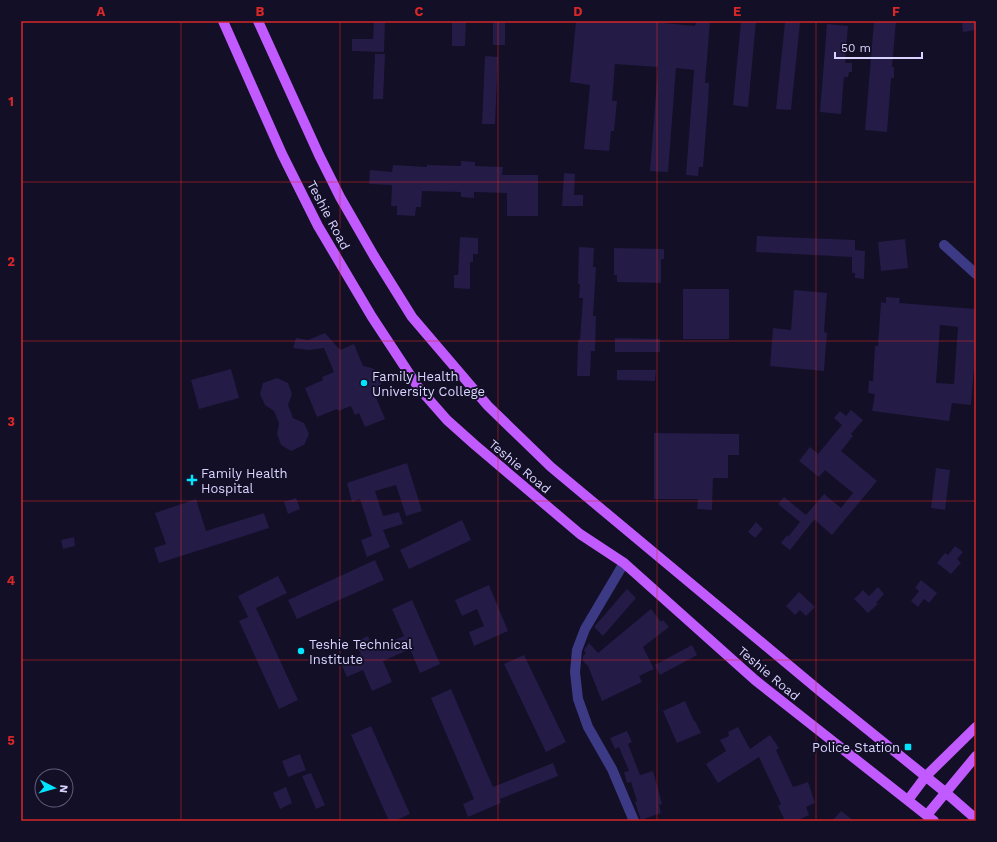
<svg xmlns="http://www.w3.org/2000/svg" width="997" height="842" viewBox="0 0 997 842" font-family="'Work Sans',sans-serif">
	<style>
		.building { fill: #241b47; fill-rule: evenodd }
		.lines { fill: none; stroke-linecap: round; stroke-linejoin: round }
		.minor { stroke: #3d3a85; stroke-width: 10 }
		.major { stroke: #c25bff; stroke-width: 10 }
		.grid { fill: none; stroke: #d62828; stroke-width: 1; stroke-opacity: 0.55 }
		.poi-dot { fill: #00e5ff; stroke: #130f26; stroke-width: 1.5 }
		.labels { text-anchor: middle; stroke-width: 4; stroke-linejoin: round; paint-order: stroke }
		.street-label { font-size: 13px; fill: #d9d4ff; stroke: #130f26 }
		.poi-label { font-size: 13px; fill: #d9d4ff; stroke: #130f26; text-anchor: start }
		.neatline { fill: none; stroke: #d62828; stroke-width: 1.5 }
		.grid-label { font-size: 13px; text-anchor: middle; font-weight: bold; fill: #d62828 }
	</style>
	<rect width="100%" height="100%" fill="#130f26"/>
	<g class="building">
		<polygon points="374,21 385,21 384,52 352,51 352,39 373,39"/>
		<polygon points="452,21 466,21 465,46 452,46"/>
		<rect x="493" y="21" width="12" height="24"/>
		<polygon points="576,21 643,21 695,26 696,21 710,21 705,83 709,83 708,104 703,167 699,167 698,176 686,175 694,70 676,68 668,172 650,171 658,67 615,64 612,101 617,101 614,131 611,131 609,151 584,149 590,85 570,82"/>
		<polygon points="741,21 756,21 748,107 733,105"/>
		<polygon points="874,21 896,21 892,67 894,67 894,78 891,78 887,132 865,130"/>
		<polygon points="967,21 976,21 976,30 963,32 962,22"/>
		<polygon points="785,22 800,23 791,110 776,109"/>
		<polygon points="827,24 848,26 845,63 852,63 852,72 849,72 848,77 844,77 841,114 820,112"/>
		<polygon points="375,54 385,54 383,99 373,99"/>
		<polygon points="485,56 498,57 495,124 482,124"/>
		<polygon points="461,161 475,162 475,166 503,167 502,175 538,175 538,216 507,216 507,193 474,192 474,198 461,197 461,192 422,191 421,207 416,207 415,216 397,215 397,206 391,206 392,185 369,184 370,170 392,172 393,165 427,167 427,165 461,166"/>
		<polygon points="564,173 575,174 574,195 583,195 583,206 562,206"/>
		<polygon points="757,236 855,240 855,250 865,251 864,279 855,278 855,273 852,273 852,257 756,252"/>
		<polygon points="460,237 478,238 478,254 473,254 473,262 470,262 470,289 454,288 454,275 458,275"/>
		<polygon points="905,239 908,268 881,271 878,242"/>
		<polygon points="579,247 594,248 593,267 596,267 593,316 596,316 595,351 591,351 590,376 577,376 578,340 580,340 583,298 579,298 580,284 578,284"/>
		<polygon points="614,248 664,249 664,259 661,259 661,283 617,282 617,275 614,275"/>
		<rect x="683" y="289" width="46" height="50"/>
		<polygon points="794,290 827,293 824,332 827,333 824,371 770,366 773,328 791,330"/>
		<path d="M886,297L900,298L899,303L976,309V340L971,405L952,403L949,421L872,411L875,394L868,393L869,381H873L875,346H878L881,302L886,303ZM940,325L958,327L954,384L936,383Z"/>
		<polygon points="325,333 340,350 354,344 363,366 372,368 377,371 380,376 382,381 380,387 375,395 385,419 365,427 359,413 355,415 351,406 338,411 337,409 317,417 305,388 323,380 322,377 334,372 324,348 309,350 293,348 296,338 308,340"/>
		<polygon points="615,338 660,339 660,352 615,352"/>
		<polygon points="231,369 239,398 199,409 191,380"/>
		<polygon points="617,370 656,370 655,381 617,380"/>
		<polygon points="277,378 288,383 292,394 288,405 293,418 304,423 309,434 304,445 291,451 281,445 277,434 279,423 274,411 265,405 260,394 263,383"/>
		<polygon points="851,410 863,420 851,434 853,436 841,451 877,481 832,535 815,520 813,521 790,550 781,543 787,535 788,537 800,522 778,504 784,497 806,515 824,494 841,508 853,493 825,470 819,477 799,461 810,447 818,454 842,425 834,418 840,411 846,416"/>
		<polygon points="654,433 739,434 739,455 728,455 728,478 713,478 712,510 697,509 698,499 654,499"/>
		<polygon points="407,463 422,511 406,516 396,485 375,491 383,516 399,512 403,524 383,530 390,547 367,557 361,540 372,536 360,499 352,502 347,483"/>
		<polygon points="936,468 950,470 945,510 931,508"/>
		<polygon points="296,498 300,509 288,514 284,502"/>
		<polygon points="196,499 206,531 264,513 269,528 159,563 154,548 166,544 155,513"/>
		<polygon points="462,520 471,540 409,569 400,550"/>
		<polygon points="756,522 763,529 755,538 748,532"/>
		<polygon points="74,537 75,546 63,549 61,540"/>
		<polygon points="955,546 963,552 957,559 961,563 951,574 937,563 945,553 948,555"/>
		<polygon points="375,560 384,580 297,619 288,600"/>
		<polygon points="278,576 287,593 256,608 298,700 279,709 239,621 248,617 238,596"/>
		<polygon points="921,580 937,593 929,603 924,599 918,607 911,601 919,591 915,588"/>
		<polygon points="489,585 508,631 474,646 469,632 484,626 477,609 462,616 455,600"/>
		<polygon points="878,587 884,594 876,603 878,604 868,613 854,599 863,590 869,596"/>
		<polygon points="627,589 636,598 603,636 594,627"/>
		<polygon points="799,592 815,607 806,616 800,610 795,615 786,606"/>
		<polygon points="412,600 440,664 420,673 410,649 383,661 392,682 372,691 363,670 347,677 341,663 361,654 355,642 368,636 374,649 404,636 392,609"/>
		<polygon points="651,609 661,622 663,620 669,627 643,647 654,669 639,676 642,682 602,701 588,666 583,661 583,656 586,653 584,651 584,650 589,643 598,653"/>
		<polygon points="692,645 697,655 660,675 655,665"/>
		<polygon points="524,655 566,742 546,752 504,664"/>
		<polygon points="451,689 493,787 553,763 558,776 500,799 501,803 468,817 463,804 474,799 431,698"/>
		<polygon points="685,701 694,721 695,721 701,733 677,743 663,711"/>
		<polygon points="371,726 410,814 394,821 389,821 351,735"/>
		<polygon points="738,727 750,749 770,735 779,748 776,750 793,787 808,782 815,803 806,807 809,815 796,821 785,821 778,806 781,804 759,757 718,783 706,764 726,751 720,740 729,736 728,732"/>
		<polygon points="627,731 632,742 628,744 640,775 653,771 662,804 659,805 661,813 641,820 635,802 637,801 631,782 627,783 624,772 629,771 619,747 615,749 610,738"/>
		<polygon points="300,754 306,770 288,777 282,761"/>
		<polygon points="311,773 325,805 316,809 302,776"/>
		<polygon points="286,787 292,803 280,809 273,793"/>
		<polygon points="841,811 854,821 832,821"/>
	</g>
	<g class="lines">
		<g class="minor">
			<polyline points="944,245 976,274"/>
			<polyline points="624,563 585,629 577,650 575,672 578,699 588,727 612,769 634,821"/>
		</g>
		<g class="major">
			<polyline points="223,21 282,154 318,226 372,317 418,387 447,420 475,445 580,534 624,563 755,680 934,821"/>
			<polyline points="258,21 319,155 340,197 374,256 412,317 488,406 551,467 821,692 945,792 976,819"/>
			<polyline points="908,800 926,776 976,727"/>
			<polyline points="927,815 976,756"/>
		</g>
	</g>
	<path class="grid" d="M181,21V821M340,21V821M498,21V821M657,21V821M816,21V821M21,182H976M21,341H976M21,501H976M21,660H976"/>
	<g class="poi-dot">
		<circle cx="364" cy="383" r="4"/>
		<path d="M190 474h4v4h4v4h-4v4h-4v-4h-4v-4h4z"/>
		<circle cx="301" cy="651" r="4"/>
		<rect x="904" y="743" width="8" height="8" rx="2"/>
	</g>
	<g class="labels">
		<g class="street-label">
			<text transform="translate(329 215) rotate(62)" y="5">Teshie Road</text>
			<text transform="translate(520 466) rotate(40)" y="5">Teshie Road</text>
			<text transform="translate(769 673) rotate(40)" y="5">Teshie Road</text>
		</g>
		<g class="poi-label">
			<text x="372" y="381">Family Health<tspan x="372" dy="15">University College</tspan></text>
			<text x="201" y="478">Family Health<tspan x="201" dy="15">Hospital</tspan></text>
			<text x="309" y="649">Teshie Technical<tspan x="309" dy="15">Institute</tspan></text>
			<text x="900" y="752" text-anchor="end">Police Station</text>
		</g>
	</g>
	<rect width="997" height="842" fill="none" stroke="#130f26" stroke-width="44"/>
	<g transform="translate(54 788) rotate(96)"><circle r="19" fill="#130f26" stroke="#625e7d"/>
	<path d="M0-3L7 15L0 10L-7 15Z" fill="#00e5ff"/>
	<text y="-6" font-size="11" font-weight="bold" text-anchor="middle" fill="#d9d4ff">N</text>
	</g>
	<path d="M835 52v6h87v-6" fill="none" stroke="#d9d4ff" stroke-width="2"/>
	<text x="841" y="52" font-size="12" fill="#d9d4ff" stroke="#130f26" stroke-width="3" paint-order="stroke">50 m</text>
	<rect x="22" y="22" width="953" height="798" class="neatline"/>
	<g class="grid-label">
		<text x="101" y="16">A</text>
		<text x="260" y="16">B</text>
		<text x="419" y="16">C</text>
		<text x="578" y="16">D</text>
		<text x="737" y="16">E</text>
		<text x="896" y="16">F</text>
		<text x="11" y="106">1</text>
		<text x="11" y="266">2</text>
		<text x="11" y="426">3</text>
		<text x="11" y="585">4</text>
		<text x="11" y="745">5</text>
	</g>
</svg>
